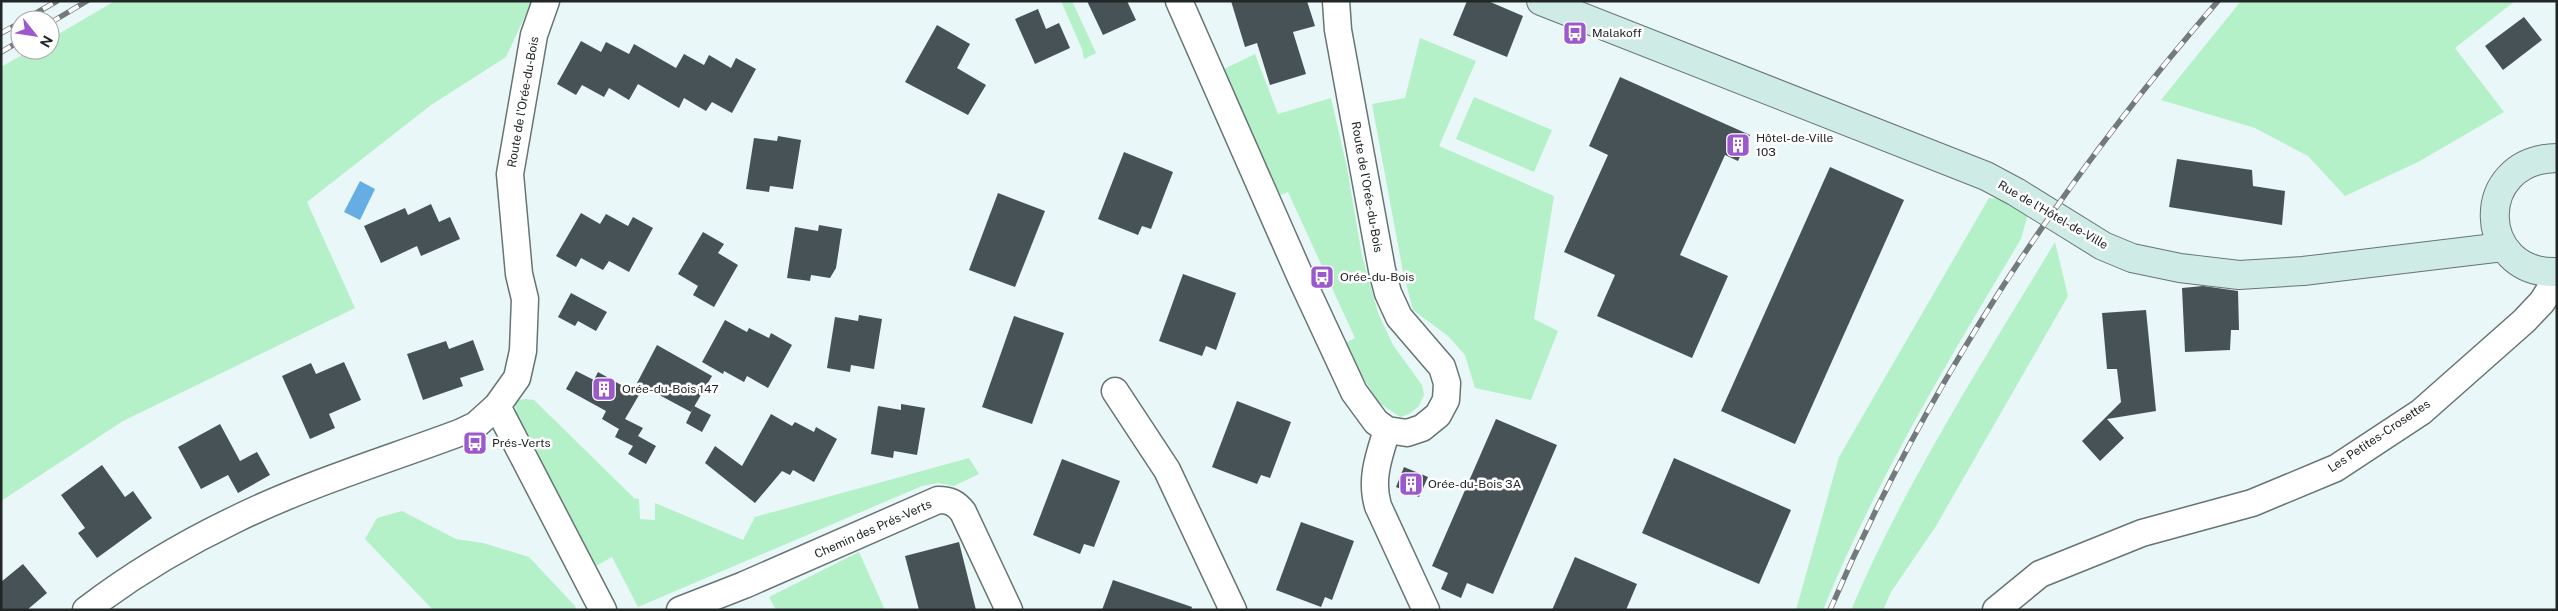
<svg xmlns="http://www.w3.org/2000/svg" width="2558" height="611" viewBox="0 0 2558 611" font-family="'Public Sans',sans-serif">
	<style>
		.green { fill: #b4f0c8 }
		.water { fill: #66ade4 }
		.building { fill: #475256 }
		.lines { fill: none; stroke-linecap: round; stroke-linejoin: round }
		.minor-casing { stroke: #677474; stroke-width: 29 }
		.secondary-casing { stroke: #677474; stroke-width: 30 }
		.minor { stroke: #fff; stroke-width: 26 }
		.secondary { stroke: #ceebe5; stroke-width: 28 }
		.rail-casing { stroke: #727a7b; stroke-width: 5.5 }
		.rail { stroke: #fff; stroke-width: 4; stroke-dasharray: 11; stroke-linecap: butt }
		.labels { text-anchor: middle; stroke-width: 5; stroke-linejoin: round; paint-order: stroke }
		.poi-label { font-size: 12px; fill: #212626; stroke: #fff; text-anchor: start }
		.street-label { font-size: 12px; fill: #212626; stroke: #fff }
	</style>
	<rect width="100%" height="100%" fill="#e9f7f8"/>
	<g class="green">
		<polygon points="115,1 532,1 506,57 431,105 307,202 355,308 123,421 1,501 1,67 31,50 50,50 50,39"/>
		<polygon points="1061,1 1072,1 1096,53 1084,59 1082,49"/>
		<polygon points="2241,1 2515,1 2455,48 2504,112 2418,162 2345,196 2308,156 2255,128 2161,100"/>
		<polygon points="1420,38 1476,61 1439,146 1554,196 1534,319 1558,331 1531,400 1475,388 1465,355 1448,336 1413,310 1403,272 1372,104 1405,98"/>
		<polygon points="1255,54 1278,114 1331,98 1347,168 1362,256 1378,313 1393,345 1422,385 1424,395 1419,406 1409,414 1400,417 1378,402 1343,344 1355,338 1288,192 1273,198 1222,70"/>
		<polygon points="1474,97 1552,130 1534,172 1456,139"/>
		<path d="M1989,198L2006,199L2031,209L2027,217L2021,239C1949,359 1876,480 1823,610H1796L1839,457Z"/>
		<path d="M2055,242L2068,296L1936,526L1891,592L1883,610H1851C1906,481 1983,362 2055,242Z"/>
		<polygon points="526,399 534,400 634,498 639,499 640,519 655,520 655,503 743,540 755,517 969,458 979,474 954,486 938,483 922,486 638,607 612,557 589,570 518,423 515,405 518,400"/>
		<polygon points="402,511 456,539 483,543 529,557 575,606 576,610 433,610 365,539 377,518"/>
		<polygon points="859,552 885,610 776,610 769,597"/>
	</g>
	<polygon class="water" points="360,181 375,189 360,220 344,212"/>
	<g class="building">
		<polygon points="1087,1 1127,1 1136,20 1103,35"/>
		<polygon points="1231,1 1307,1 1315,26 1293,32 1306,74 1270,85 1257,43 1245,47"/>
		<polygon points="1467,1 1488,1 1523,16 1507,57 1453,35"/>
		<polygon points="1038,9 1046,29 1059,23 1070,48 1035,64 1015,19"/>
		<polygon points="2524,17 2542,40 2503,70 2485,46"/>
		<polygon points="937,25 970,44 957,68 986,85 968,115 905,82"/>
		<polygon points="581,41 601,52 606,42 629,54 634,44 676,68 684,54 704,65 709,55 731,68 736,58 756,69 732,113 712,102 706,111 684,98 679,108 638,84 629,100 609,88 604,97 582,85 576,95 557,84"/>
		<polygon points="1620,77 1750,135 1738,161 1725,155 1680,255 1728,276 1692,358 1597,316 1615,275 1564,252 1608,155 1589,146"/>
		<polygon points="778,136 801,140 793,189 770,186 769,192 746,189 754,138 777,141"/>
		<polygon points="1124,152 1173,172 1151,229 1142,226 1138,235 1098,219"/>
		<polygon points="2177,159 2252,170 2253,186 2285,191 2282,225 2169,207"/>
		<polygon points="1830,167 1904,200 1795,444 1721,411"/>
		<polygon points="998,193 1045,211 1015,287 969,270"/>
		<polygon points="431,204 439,222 450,217 460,239 421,256 417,246 381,263 364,226 405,208 408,215"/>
		<polygon points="581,213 600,224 606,214 628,226 633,217 653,228 629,272 609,261 603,270 581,258 576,267 556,256"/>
		<polygon points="819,225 842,229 836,268 830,278 811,275 810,281 787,278 795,227 818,231"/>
		<polygon points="703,232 724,244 718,253 738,265 714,307 693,295 698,286 678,274"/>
		<polygon points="1183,274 1236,293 1216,350 1206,346 1202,356 1159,341"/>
		<polygon points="2203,286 2238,291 2239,330 2231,330 2230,350 2185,352 2182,288"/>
		<polygon points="571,293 607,312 596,331 578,321 575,326 558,317"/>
		<polygon points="2146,310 2156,411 2107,419 2124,438 2100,461 2082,441 2121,402 2117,369 2107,369 2102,313"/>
		<polygon points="859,315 882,319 874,369 851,365 850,372 827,368 835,317 858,321"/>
		<polygon points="1014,316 1064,333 1032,424 982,407"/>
		<polygon points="725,320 747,332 749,328 769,338 771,333 792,345 768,388 747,376 744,382 724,371 723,374 702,362"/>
		<polygon points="473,340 484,370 460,378 463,386 423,400 407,354 446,341 449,349"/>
		<polygon points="657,345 712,376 691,412 637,383"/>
		<polygon points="344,362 361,400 329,414 335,428 310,439 282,376 311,363 316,374"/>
		<polygon points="576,371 594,380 598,372 639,395 625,419 643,428 638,436 656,446 646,464 628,454 633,446 615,437 619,429 602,419 606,411 566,389"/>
		<polygon points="1237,401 1291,422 1270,478 1261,475 1257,484 1212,467"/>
		<polygon points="901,404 925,408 917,455 894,451 893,458 871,454 878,406 901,410"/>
		<polygon points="694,406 711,415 702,432 686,423"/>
		<polygon points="771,414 792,426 795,422 814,432 816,427 837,439 814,482 793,470 790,475 782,471 755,503 705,463 715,446 742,466"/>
		<polygon points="1496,419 1557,445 1493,594 1467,583 1461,598 1441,589 1448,573 1432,566"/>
		<polygon points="220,424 240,461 257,452 270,475 238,493 228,475 201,489 178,447"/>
		<polygon points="1674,458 1791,510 1759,584 1642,533"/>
		<polygon points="1062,459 1120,481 1094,547 1084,544 1080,554 1033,535"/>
		<polygon points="102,465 125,497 133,491 152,518 97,558 78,533 85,528 61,495"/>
		<polygon points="1404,467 1428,477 1419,497 1396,487"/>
		<polygon points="1301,522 1354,541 1332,600 1325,597 1321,607 1276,590"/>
		<polygon points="959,542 976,610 919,610 905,556"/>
		<polygon points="1575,557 1637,584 1626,610 1552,610"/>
		<polygon points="23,564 47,593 27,610 1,610 1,582"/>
		<polygon points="1113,580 1192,607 1191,610 1102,610"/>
	</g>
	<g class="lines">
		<g class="minor-casing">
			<g id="minor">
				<polyline points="1179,1 1301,278 1354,392 1376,422 1387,430 1407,433 1422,428 1438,415 1446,400 1447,383 1442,367 1399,317 1388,293 1382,270 1338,30 1336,1"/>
				<polyline points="1115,391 1167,470 1233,610"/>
				<polyline points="497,406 603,610"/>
				<path d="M1387,430C1379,456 1370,479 1378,506L1426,610"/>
				<path d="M86,610C132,575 180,546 232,521C304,485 384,461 459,433L476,425L497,406L517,378L523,351L525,299L519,274L510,174L534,35L546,1"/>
				<path d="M680,610L744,585L938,500C950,500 956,503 963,512L1009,610"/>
				<polyline points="1996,610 2040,574 2142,533 2252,503 2336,468 2421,412 2524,321 2542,302 2549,291 2555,272"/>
			</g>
		</g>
		<g class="secondary-casing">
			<g id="secondary">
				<polyline points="1541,1 1986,176 2016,192 2103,246 2132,258 2180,268 2239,275 2303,271 2503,247"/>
				<path d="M2557,158C2472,159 2476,275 2557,272"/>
			</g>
		</g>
		<use href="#minor" class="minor"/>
		<use href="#secondary" class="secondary"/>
		<g class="rail-casing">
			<g id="rail">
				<polyline points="24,20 57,1"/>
				<polyline points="50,23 87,1"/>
				<polyline points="1,33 20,23"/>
				<polyline points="1,52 20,41"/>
				<path d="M1830,610C1925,388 2060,183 2218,1"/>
			</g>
		</g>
		<use href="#rail" class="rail"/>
	</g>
	<defs>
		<g id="bus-square" transform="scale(1.25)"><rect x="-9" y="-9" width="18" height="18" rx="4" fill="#9c58cd" stroke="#fff"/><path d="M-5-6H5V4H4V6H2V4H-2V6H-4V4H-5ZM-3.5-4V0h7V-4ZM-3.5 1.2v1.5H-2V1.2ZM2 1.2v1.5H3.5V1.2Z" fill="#fff"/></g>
		<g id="building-square" transform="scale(1.25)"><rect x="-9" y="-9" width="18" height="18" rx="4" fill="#9c58cd" stroke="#fff"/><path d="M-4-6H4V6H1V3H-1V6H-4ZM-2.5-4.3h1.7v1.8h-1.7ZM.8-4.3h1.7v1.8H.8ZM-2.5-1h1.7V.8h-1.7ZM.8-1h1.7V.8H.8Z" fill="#fff"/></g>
	</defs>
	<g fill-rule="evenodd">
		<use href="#bus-square" x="1575" y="33"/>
		<use href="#building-square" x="1738" y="145"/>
		<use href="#bus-square" x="1322" y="277"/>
		<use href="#building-square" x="604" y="389"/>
		<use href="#bus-square" x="475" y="443"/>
		<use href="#building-square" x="1411" y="484"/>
	</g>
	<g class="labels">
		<g class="poi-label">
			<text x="1592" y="37">Malakoff</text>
			<text x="1756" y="142">Hôtel-de-Ville<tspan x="1756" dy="14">103</tspan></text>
			<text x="1340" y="281">Orée-du-Bois</text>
			<text x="622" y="393">Orée-du-Bois 147</text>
			<text x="492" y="447">Prés-Verts</text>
			<text x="1428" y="488">Orée-du-Bois 3A</text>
		</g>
		<g class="street-label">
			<text transform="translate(523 102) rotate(-80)" y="4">Route de l'Orée-du-Bois</text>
			<text transform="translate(1367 187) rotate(80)" y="4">Route de l'Orée-du-Bois</text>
			<text transform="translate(2053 215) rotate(30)" y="4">Rue de l'Hôtel-de-Ville</text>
			<text transform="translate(2379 436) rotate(-34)" y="4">Les Petites-Crosettes</text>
			<text transform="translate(873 529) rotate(-24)" y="4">Chemin des Prés-Verts</text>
		</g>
	</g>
	<rect width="2558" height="611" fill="none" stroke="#212626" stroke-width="5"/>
	<g transform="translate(35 35) rotate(120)"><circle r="24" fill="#ffffff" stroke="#a6a8a8"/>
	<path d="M0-4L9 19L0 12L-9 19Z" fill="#9c58cd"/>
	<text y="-8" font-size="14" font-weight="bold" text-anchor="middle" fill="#212626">N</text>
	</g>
</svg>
